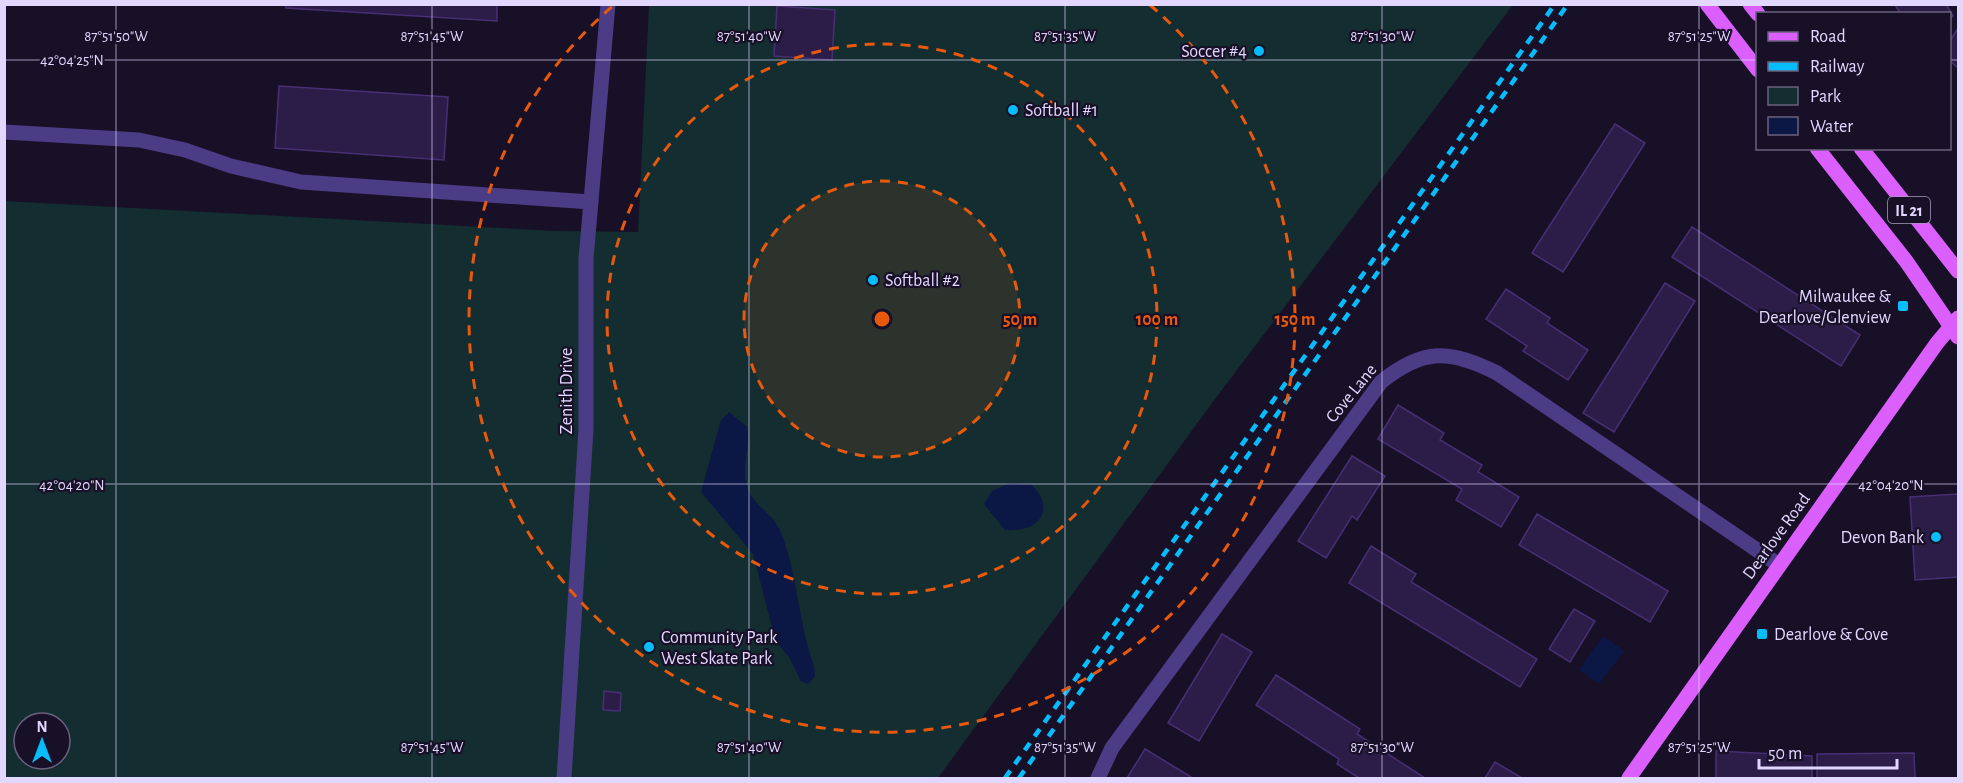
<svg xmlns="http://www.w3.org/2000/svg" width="1963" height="783" viewBox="0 0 1963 783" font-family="'Alegreya Sans',sans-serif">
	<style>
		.green { fill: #132d31; fill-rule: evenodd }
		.water { fill: #0b1745 }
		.building { fill: #2c1c48; stroke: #472f74; stroke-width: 1.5 }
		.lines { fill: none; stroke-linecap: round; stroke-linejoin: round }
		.minor { stroke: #4a3c85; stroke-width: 15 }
		.major { stroke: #db5ffd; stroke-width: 15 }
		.rail { stroke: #05bcfc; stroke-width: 4.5; stroke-dasharray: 9 8; stroke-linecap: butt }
		.ticks { fill: none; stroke: #e2d7fe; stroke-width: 1.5; stroke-opacity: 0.45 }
		.ring { fill: none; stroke: #e8590c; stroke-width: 3; stroke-dasharray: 10 8 }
		.poi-dot { fill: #05bcfc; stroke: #181027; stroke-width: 2 }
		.labels { text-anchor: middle; stroke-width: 4.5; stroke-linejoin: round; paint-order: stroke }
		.shield { fill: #181027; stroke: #a59bbe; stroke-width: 1.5 }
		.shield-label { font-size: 16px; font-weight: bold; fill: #e2d7fe }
		.poi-label { font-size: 18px; fill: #e2d7fe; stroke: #181027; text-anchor: start }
		.street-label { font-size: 18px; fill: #e2d7fe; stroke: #181027 }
		.ticks-label { font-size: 15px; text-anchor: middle; fill: #e2d7fe; stroke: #181027; stroke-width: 4.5; stroke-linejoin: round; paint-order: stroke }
		.centre { fill: #e8590c; stroke: #181027; stroke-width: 3 }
		.ring-label { font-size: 18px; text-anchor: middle; font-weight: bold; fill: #e8590c; stroke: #181027; stroke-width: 4.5; stroke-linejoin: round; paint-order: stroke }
	</style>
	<rect width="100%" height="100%" fill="#181027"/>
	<path class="green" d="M649,5H1513L1215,399L938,778H5L4,201L556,231L638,232ZM24,723H60V759H24Z"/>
	<g class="water">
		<path d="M729,412L747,427C751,446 741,466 747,486C753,507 773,512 781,533C798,575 798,621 814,666L815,676L808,684L801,681L789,657L776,642L753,554L701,492L721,420Z"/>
		<path d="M1010,483L1032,485C1057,511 1037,533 1005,530L984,504L992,491Z"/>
		<polygon points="1603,636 1624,651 1599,684 1579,670"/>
	</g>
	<g class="building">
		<polygon points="286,4 497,4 497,21 286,8"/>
		<polygon points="1946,4 1953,16 1950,18 1950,14 1901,14 1895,5"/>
		<polygon points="777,6 835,10 832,60 774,56"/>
		<polygon points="1958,28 1958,68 1950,61 1950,41"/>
		<polygon points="279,86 448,97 444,160 275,148"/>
		<polygon points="1615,124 1645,143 1563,272 1532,253"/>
		<polygon points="1692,227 1860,335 1841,366 1672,257"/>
		<polygon points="1665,283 1695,301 1614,432 1583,413"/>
		<polygon points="1506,289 1550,318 1547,323 1588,350 1568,380 1523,351 1527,346 1486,319"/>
		<polygon points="1398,405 1444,433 1440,440 1482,465 1478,472 1519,497 1501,527 1456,500 1462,489 1378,439"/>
		<polygon points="1352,456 1385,476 1357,520 1352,516 1326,558 1298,541"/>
		<polygon points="1958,494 1958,577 1915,580 1910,497"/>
		<polygon points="1537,514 1668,591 1650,622 1519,545"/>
		<polygon points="1371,546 1416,574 1411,582 1537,659 1520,687 1349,583"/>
		<polygon points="1574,609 1595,621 1570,662 1549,649"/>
		<polygon points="1222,634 1252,652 1199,741 1168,723"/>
		<polygon points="1276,675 1360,729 1357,734 1425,778 1359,778 1337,764 1339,759 1256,705"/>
		<polygon points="604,691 621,693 620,711 603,710"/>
		<polygon points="1145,749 1191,777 1190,778 1127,778"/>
		<polygon points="1716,751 1812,756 1812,778 1716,778"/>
		<polygon points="1914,753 1915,778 1817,778 1817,754"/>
		<polygon points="1495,762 1522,778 1485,778"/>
	</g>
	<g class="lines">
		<g class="minor">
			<polyline points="4,132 139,140 185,150 231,166 301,182 591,202"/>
			<polyline points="564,778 586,429 586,259 608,4"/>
			<path d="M1098,778L1112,748L1381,382C1423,348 1450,349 1497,373L1779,565"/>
		</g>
		<g class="major">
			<polyline points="1707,4 1758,70"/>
			<polyline points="1750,4 1758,14"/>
			<polyline points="1817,148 1906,261 1958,337"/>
			<polyline points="1861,148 1958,271"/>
			<polyline points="1629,778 1937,343 1958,318"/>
		</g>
		<g class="rail">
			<polyline points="1005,778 1555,4"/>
			<polyline points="1019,778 1568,4"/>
		</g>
	</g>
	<path class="ticks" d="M116,4V778M432,4V778M749,4V778M1065,4V778M1382,4V778M1699,4V778M4,60H1758M1950,60H1958M4,484H1958"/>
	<circle cx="882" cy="319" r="138" fill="#e8590c" fill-opacity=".12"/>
	<g class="ring">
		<circle cx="882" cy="319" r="138"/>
		<circle cx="882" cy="319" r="275"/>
		<path d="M1150 5A413 413 0 1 1 614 5"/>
	</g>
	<g class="poi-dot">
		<circle cx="1259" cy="51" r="6"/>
		<circle cx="1013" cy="110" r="6"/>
		<circle cx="873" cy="280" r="6"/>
		<rect x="1897" y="300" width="12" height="12" rx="3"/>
		<circle cx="1936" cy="537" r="6"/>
		<rect x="1756" y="628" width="12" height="12" rx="3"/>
		<circle cx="649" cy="647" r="6"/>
	</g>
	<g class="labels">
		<rect class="shield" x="1888" y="197" width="42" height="26" rx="4.5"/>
		<g class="shield-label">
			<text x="1909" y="216">IL 21</text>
		</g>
		<g class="poi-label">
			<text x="1247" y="57" text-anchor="end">Soccer #4</text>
			<text x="1025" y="116">Softball #1</text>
			<text x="885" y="286">Softball #2</text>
			<text x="1891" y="302" text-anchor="end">Milwaukee &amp;<tspan x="1891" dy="21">Dearlove/Glenview</tspan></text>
			<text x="1924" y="543" text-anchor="end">Devon Bank</text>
			<text x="1774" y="640">Dearlove &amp; Cove</text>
			<text x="661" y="643">Community Park<tspan x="661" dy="21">West Skate Park</tspan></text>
		</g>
		<g class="street-label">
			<text transform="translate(566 391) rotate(-90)" y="6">Zenith Drive</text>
			<text transform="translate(1351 393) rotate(-51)" y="6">Cove Lane</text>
			<text transform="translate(1776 536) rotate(-54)" y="6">Dearlove Road</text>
		</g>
	</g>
	<g class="ticks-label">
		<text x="116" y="41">87°51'50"W</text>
		<text x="432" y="41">87°51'45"W</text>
		<text x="749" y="41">87°51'40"W</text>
		<text x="1065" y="41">87°51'35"W</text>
		<text x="1382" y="41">87°51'30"W</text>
		<text x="1699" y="41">87°51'25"W</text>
		<text x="72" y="65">42°04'25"N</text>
		<text x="72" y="490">42°04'20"N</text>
		<text x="1891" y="490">42°04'20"N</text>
		<text x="432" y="752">87°51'45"W</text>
		<text x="749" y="752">87°51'40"W</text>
		<text x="1065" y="752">87°51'35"W</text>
		<text x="1382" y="752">87°51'30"W</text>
		<text x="1699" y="752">87°51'25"W</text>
	</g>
	<circle cx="882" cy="319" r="9" class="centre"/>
	<g class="ring-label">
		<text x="1020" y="325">50 m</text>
		<text x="1157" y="325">100 m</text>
		<text x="1295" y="325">150 m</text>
	</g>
	<rect width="1963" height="783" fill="none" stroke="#e2d7fe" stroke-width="12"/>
	<rect x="1756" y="12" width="195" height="138" fill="#181027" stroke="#69607d" stroke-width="1.5"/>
	<rect x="1768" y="32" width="30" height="9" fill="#db5ffd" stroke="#69607d" stroke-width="1.5"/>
	<text x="1810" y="42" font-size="18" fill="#e2d7fe">Road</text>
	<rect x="1768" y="62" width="30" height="9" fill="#05bcfc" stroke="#69607d" stroke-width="1.5"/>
	<text x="1810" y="72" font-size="18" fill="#e2d7fe">Railway</text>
	<rect x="1768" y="87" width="30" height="18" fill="#132d31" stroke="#69607d" stroke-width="1.5"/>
	<text x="1810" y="102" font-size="18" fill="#e2d7fe">Park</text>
	<rect x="1768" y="117" width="30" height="18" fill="#0b1745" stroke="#69607d" stroke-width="1.5"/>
	<text x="1810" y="132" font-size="18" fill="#e2d7fe">Water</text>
	<g transform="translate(42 741)"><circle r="28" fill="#181027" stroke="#69607d" stroke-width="1.5"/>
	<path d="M0-4.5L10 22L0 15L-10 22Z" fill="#05bcfc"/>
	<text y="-9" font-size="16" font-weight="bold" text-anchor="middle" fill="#e2d7fe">N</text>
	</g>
	<path d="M1759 759v9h138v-9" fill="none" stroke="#e2d7fe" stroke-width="3"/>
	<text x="1768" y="759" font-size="18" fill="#e2d7fe" stroke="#181027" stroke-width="4.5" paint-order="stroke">50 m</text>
</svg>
